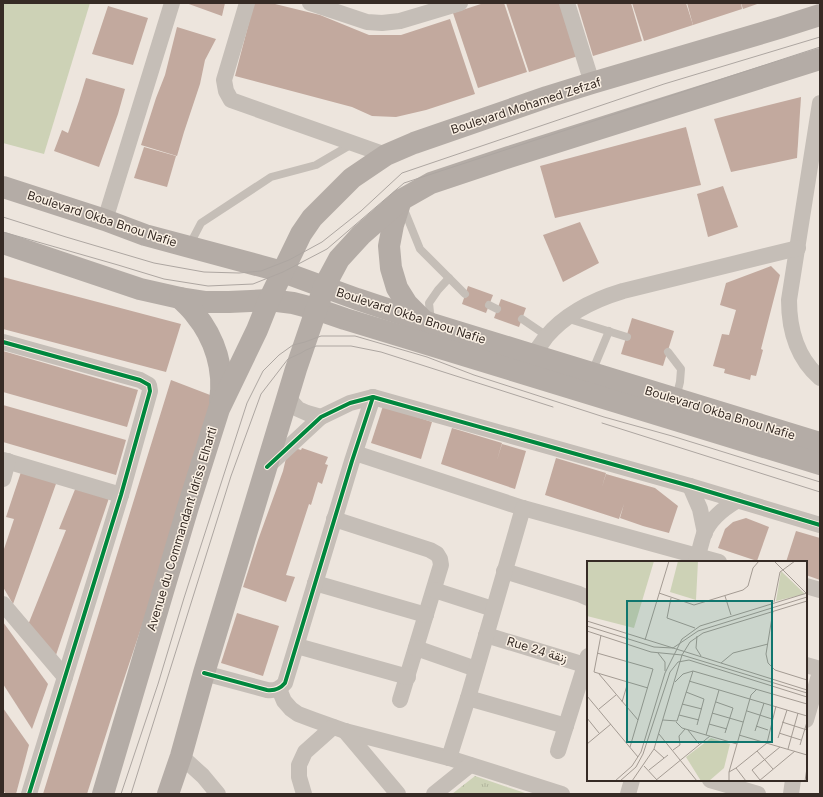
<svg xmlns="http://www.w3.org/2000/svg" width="823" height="797" viewBox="0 0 823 797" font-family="Inter,Vazirmatn,sans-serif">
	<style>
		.grass { fill: #cdd2b6 }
		.park { fill: url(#park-tufts) }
		.building { fill: #c2a99e }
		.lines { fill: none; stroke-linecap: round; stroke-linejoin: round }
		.lane { stroke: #c5beb7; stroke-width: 8 }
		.street { stroke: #c5beb7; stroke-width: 16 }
		.primary { stroke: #b4aca6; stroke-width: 22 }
		.tram { stroke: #ada6a1; stroke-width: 1 }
		.cycleway-casing { stroke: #faf0e4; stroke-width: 6 }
		.cycleway { stroke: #00873e; stroke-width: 4 }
		.labels { text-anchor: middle; stroke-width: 3; stroke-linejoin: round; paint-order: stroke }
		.street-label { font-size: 12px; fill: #362b25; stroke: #faf0e4 }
		.inset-road { fill: none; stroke: #a49b93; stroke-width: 1 }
		.view { fill: #0f766e; fill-opacity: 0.15; stroke: #0f766e; stroke-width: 2 }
		.inset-edge { fill: none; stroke: #362b25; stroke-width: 2 }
	</style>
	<defs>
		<pattern id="park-tufts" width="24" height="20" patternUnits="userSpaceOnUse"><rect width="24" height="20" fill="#cdd2b6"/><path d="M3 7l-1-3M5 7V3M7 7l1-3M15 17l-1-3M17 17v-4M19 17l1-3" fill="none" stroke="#b1b49c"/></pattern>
	</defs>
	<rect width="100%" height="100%" fill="#ede5dd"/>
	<polygon class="grass" points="3,3 90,3 44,154 3,143"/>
	<polygon class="park" points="475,776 528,794 452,794"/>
	<g class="building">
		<polygon points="186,3 225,3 222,16"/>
		<polygon points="254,3 271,3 320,15 369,35 401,35 450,19 475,94 426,110 396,117 372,116 352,107 235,76"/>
		<polygon points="484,3 504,3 527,72 478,88 453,13"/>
		<polygon points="506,3 560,3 578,56 529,72"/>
		<polygon points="577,3 631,3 642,41 593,56"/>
		<polygon points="632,3 686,3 693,25 644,41"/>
		<polygon points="687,3 741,3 742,9 693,25"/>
		<polygon points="741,3 760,3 743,9"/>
		<polygon points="108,6 148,18 133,65 92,54"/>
		<polygon points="177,27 216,39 205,60 200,84 184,132 177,156 141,145 156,98 165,75"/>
		<polygon points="86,78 125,89 118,114 99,167 54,151 62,130 68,133 79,101"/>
		<polygon points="801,97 797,158 731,172 714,119"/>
		<polygon points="686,127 701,185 555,218 540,166"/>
		<polygon points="144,147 176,156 167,187 134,178"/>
		<polygon points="723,186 738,227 708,237 697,194"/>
		<polygon points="580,222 599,263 563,282 543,235"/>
		<polygon points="771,266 780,275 761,349 763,350 756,376 751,375 750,380 724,373 725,369 713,366 722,334 729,335 736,310 720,305 726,283"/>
		<polygon points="3,277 181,324 166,372 3,329"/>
		<polygon points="468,286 493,295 486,313 462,304"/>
		<polygon points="501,299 526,308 519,327 494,318"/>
		<polygon points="632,318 674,331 663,366 621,354"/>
		<polygon points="3,351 138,390 127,427 3,392"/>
		<polygon points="171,380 218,398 118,697 87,794 43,794"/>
		<polygon points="3,405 126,440 116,475 3,442"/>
		<polygon points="383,406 432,422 421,459 371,443"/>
		<polygon points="452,428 502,443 497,460 502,444 526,451 515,489 441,464"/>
		<polygon points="295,448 301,450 302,448 328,457 325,464 328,465 322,484 318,482 311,505 309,504 286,575 295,577 286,602 243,587 258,540 283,471 287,454"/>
		<polygon points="556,458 606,473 602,487 606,474 655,488 678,506 669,533 643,526 620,518 624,504 619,519 545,495"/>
		<polygon points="21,472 57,481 13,604 3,587 3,552 14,519 6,517"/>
		<polygon points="76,487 109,498 56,655 28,625 66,530 59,529"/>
		<polygon points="746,518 769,527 757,561 718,548 725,529 733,522"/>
		<polygon points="796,531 820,538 820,580 806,575 806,562 786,562"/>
		<polygon points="237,613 279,626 263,676 221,663"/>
		<polygon points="3,622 48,684 32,729 3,684"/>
		<polygon points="3,708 29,745 16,794 6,794 3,790"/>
	</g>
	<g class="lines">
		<g class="lane">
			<polyline points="403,207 420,249 465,294"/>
			<polyline points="189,246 201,223 271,177 316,165 352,144"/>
			<polyline points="489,305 497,309"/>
			<polyline points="566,318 627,337"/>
			<polyline points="522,319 547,336"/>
			<polyline points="431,322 429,303 438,290 449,278"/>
			<polyline points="668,352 681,369 680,382 676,398"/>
			<polyline points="592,372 609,331"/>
		</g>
		<g class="street">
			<polyline points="247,3 224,80 226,91 231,100 386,155"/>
			<polyline points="310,3 367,22 382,23 400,21 460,3"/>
			<polyline points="567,3 592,83"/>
			<path d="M820,103L789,300C789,330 797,358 820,378"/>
			<polyline points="105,220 172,3"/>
			<polyline points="3,342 140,380 149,385 150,391 121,495 29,794"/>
			<path d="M533,355C537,349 542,343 546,337C566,313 593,300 623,291L798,248"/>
			<polyline points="287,397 298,409 307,413 321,417"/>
			<polyline points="355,453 523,508 719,562"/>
			<polyline points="3,460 121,495"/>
			<polyline points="267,467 321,417 350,403 373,397 690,486 820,525"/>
			<polyline points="3,479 8,461"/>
			<polyline points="690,486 700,509 705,533"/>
			<polyline points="334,519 430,550 437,554 440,559 441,565 400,700"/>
			<path d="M696,562C699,553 701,543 704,534C710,519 724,508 738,500"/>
			<polyline points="504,571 579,594 588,598"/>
			<polyline points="315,583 426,615"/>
			<polyline points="806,586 820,590"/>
			<polyline points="434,590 493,609"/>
			<polyline points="3,604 65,677"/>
			<polyline points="486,635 588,666"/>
			<polyline points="297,646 408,677"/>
			<polyline points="416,648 476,669"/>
			<polyline points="806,665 820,669"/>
			<path d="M204,673L267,690C275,691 280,689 285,683L352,461L373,397"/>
			<polyline points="279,689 284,701 291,709 298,714 314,720 345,731 449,758 562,794"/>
			<polyline points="468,698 566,726"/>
			<polyline points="806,720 820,672"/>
			<polyline points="345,731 398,794"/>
			<polyline points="558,751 588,656"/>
			<polyline points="181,756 203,776 218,794"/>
			<polyline points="449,758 468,698 523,508"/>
			<polyline points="710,780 758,794"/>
			<polyline points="304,794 299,777 299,765 305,752 333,727"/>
			<polyline points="434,794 470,765"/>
			<polyline points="628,794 632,780"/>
			<polyline points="791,794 793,780"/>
		</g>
		<g class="primary">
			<polyline points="3,187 105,220 145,235 283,272 324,287 357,299 432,324 533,355 820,443"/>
			<polyline points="401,200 393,225 389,246 391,268 397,288 407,304 423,320"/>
			<polyline points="3,243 140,289 180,298 206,302 229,302 269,300 293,303 316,309 345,319 820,464"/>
			<path d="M180,298C185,303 191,308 195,314C215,338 225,370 220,401"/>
			<polyline points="103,794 188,507 219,409 257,330 269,300 301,234 312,218 352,178 386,155 414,143 547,97 592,83 779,28 820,15"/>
			<polyline points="168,794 181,756 204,673 296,369 324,287 339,259 361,235 401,200 431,183 509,157 820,59"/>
		</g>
		<g class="tram">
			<polyline points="3,217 66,237 154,263 204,272 239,273 261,271 289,260 322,242 361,211 402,173 664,84 820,37"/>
			<polyline points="3,232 118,265 164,279 208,286 253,284 283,272 327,249 404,183 820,47"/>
			<polyline points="602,423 820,492"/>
			<polyline points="121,794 158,684 184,598 247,403 263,371 279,355 293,345 305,342 321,336 355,336 427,357 474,375 604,417 672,436 820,482"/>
			<polyline points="131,794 231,476 261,394 288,359 301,353 306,350 316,346 351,346 381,352 553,407"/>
		</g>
		<g class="cycleway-casing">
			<g id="cycleway">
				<polyline points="3,342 140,380 149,385 150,391 121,495 29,794"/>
				<polyline points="267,467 321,417 350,403 373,397 690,486 820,525"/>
				<path d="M204,673L267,690C275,691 280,689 285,683L352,461L373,397"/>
			</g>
		</g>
		<use href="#cycleway" class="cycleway"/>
	</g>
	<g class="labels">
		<g class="street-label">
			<text transform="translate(526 106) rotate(-18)" y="4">Boulevard Mohamed Zefzaf</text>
			<text transform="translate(102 219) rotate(18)" y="4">Boulevard Okba Bnou Nafie</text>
			<text transform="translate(411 316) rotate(18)" y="4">Boulevard Okba Bnou Nafie</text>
			<text transform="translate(720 413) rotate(17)" y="4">Boulevard Okba Bnou Nafie</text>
			<text transform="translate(182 529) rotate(-73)" y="4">Avenue du Commandant Idriss Elharti</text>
			<text transform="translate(537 650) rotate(17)" y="4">Rue 24 زنقة</text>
		</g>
	</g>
	<g transform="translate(587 561)">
		<rect width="220" height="220" fill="#ede5dd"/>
		<path d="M0,0H67L47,67L0,55ZM91,0H111L109,39L83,31ZM194,10L218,33L189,40Z" fill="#cdd2b6"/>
		<path d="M124,177L143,183L137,207L122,220H114L99,196Z" fill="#cdd2b6"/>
		<path class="inset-road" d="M187,0L219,32M72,32L107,44L156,29L161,25L166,7L172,0M138,35L144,54M84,37L80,57L108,67M187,41L193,11L208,0M186,50L179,93L181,102L188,109L220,119M0,60L220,129M0,65L67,86L86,87L111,70L220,36M0,70L64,91L95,94L220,132M14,74L7,111L61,127M110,75L109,87L114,95M58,79L82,0M10,92L66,108L43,186M71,92L78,101V110M134,102L146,92L181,83M12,113L51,159M102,120L220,155M88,121L96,113L106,110L220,143M99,131L117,138L110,164M0,135L51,196M35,141L41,121M129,141L146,147L138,172M95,143L115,148M12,148L29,134M160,150L185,158M125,152L156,161M92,154L112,159M0,157L12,172M76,159L90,160L106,110M89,161L95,167L150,183M195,161L220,169M122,163L140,168M169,165L181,169M101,169L112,183M168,170L177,142M192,172L214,179M72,173L110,220M119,174L132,129M152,174L220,194M191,177L200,149M0,183L24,163M213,184L220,161M67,188L77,197M201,188L211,152M86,189L93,184L92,175L98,168M170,190L186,208M57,205L70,219M149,207L180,182L189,145M62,209L81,194M142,211L149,207L159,220M173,219L165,209L193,186M28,220L45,205L54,191L78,112L95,78L113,65L220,32M33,220L49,206L56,193L83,111L91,101L102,99L220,136M45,220L67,188L95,94L103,81L116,72L220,40M68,220L123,175M142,220V211L164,134L170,128M172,220L208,190M218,220L220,207"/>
		<path class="view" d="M40,40H185V181H40Z"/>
		<rect width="220" height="220" class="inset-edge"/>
	</g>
	<rect width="823" height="797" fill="none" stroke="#362b25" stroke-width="8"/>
</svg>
